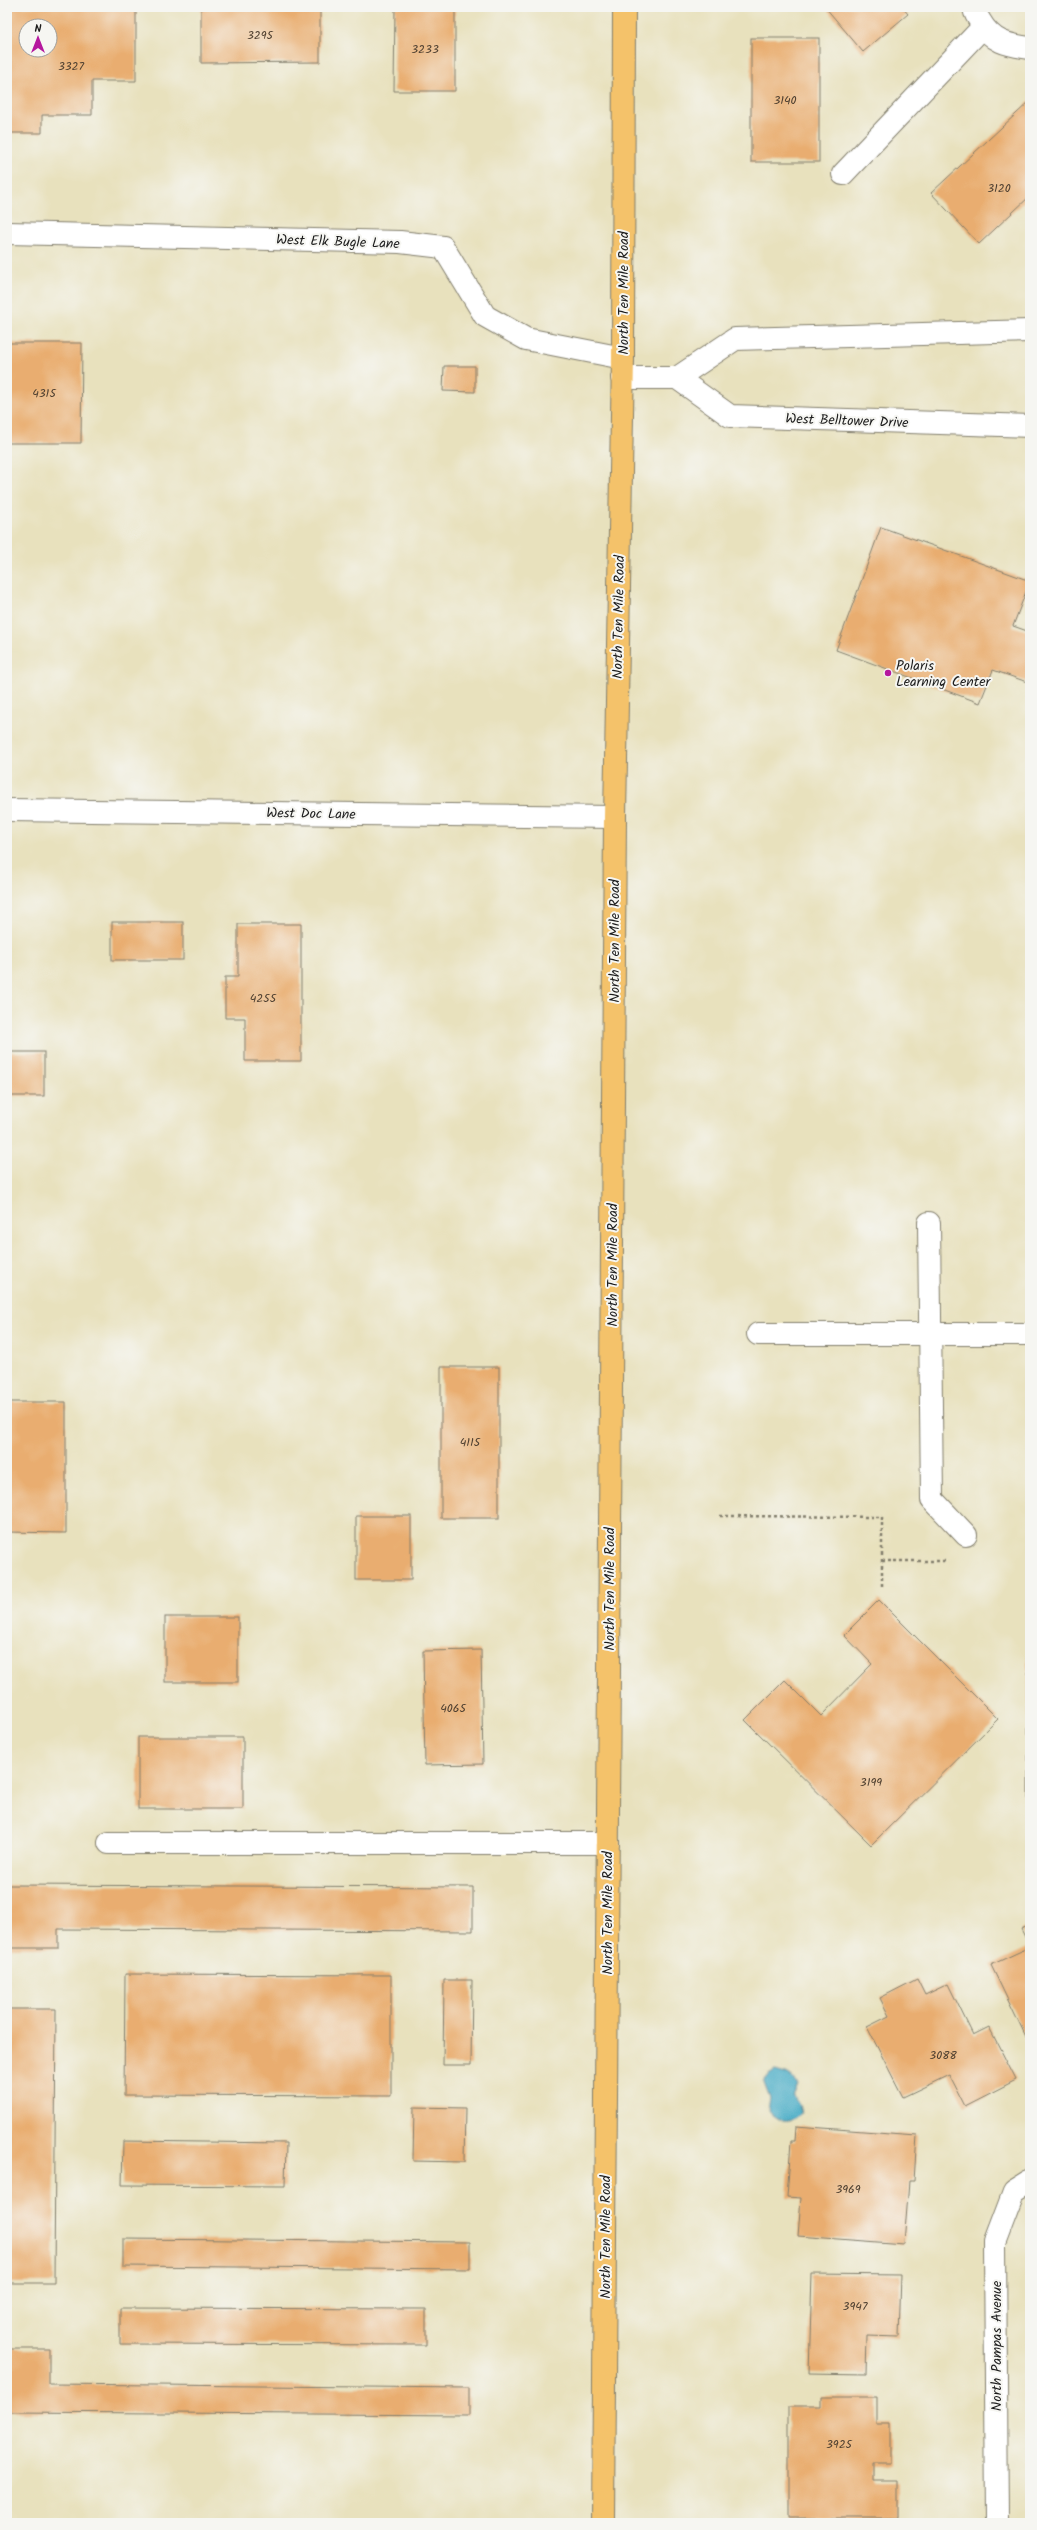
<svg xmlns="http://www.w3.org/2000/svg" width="1037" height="2530" viewBox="0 0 1037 2530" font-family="Kalam,sans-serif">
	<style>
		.water { fill: #46acc6; stroke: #316471 }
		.building { fill: #e9ad70; fill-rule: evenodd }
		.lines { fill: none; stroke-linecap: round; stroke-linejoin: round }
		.minor-casing { stroke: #827e6c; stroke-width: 24 }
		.major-casing { stroke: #827e6c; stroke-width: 24 }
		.path { stroke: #827e6c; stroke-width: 2.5; stroke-dasharray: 3 3; stroke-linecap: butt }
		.minor { stroke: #fff; stroke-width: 22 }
		.major { stroke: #f4c26a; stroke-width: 22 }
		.poi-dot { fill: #b5179e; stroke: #f6f6f2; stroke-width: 1.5 }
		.labels { text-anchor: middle; stroke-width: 4; stroke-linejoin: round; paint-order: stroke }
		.number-label { font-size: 12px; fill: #4f4031 }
		.street-label { font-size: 14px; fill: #1c1c1c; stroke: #f6f6f2 }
		.poi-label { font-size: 14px; fill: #1c1c1c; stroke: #f6f6f2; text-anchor: start }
	</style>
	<rect width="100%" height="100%" fill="#f6f6f2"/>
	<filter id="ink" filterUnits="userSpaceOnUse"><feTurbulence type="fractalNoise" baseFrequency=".025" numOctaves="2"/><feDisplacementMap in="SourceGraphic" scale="8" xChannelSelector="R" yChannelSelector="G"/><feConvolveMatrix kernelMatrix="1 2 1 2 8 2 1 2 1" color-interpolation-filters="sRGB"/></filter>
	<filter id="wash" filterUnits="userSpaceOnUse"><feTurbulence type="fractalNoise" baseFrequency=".012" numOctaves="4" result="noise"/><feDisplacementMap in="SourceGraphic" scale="16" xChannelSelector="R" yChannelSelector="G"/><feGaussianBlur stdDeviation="0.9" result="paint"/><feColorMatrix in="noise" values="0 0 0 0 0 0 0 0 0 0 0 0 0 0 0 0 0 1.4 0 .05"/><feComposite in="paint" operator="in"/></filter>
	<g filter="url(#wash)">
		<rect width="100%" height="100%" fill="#e8e1bd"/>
		<path class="water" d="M775,2071C785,2073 792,2075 797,2084L792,2097L799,2105L801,2113C792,2124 776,2122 768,2110L770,2099L764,2083L767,2076Z"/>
		<g id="blocks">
			<g class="building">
				<path d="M7,7H136V81H92V115H42V133H7ZM26,26H50V50H26Z"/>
				<polygon points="201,7 320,7 320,62 201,63"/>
				<polygon points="395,7 455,7 455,91 394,91"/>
				<polygon points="825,7 902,7 908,14 863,52"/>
				<rect x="751" y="38" width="68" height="124"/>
				<polygon points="1030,101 1030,196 979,244 931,193"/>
				<polygon points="7,343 82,343 81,443 7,443"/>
				<polygon points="444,366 475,366 475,392 443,391"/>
				<polygon points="881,527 1030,581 1013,626 1030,632 1030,683 993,670 980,703 836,650"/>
				<rect x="112" y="922" width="71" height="38"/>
				<polygon points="238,924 301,924 301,1061 245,1061 245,1018 225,1018 225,977 238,977"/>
				<rect x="7" y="1052" width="37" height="44"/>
				<rect x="441" y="1367" width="58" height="151"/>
				<polygon points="7,1402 66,1402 66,1533 7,1532"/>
				<rect x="356" y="1516" width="55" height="64"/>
				<polygon points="879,1600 998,1719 871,1845 745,1720 785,1680 821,1716 872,1664 844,1635"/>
				<rect x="165" y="1617" width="73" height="65"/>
				<polygon points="481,1650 483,1764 425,1765 423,1651"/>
				<rect x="1028" y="1656" width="2" height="169"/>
				<rect x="138" y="1737" width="105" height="72"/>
				<polygon points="7,1885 473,1887 473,1931 58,1929 58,1948 7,1948"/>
				<polygon points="1030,1925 1030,2046 991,1965 1030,1947 1021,1929"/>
				<polygon points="125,1974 391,1975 391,2096 124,2095"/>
				<polygon points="917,1979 925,1995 948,1984 973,2035 989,2027 1016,2080 965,2106 949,2075 903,2097 867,2027 889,2016 880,1998"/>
				<polygon points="444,1980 472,1980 471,2065 443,2065"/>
				<polygon points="7,2009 56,2009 54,2283 7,2283"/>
				<polygon points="414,2107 465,2108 464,2162 413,2161"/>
				<polygon points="796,2126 917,2135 914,2181 909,2181 904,2244 798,2236 801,2198 787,2197 791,2141 795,2141"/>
				<polygon points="123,2141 286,2143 285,2186 122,2185"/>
				<polygon points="123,2239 470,2242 470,2269 123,2266"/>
				<polygon points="812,2274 901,2275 899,2337 867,2336 866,2374 809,2373"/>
				<polygon points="120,2308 426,2309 426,2345 120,2344"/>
				<polygon points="7,2349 49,2349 49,2384 469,2388 469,2415 7,2412"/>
				<polygon points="821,2397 877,2397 877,2424 891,2424 891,2464 873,2464 873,2480 897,2480 897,2518 788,2518 788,2407 821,2407"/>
			</g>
		</g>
	</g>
	<g filter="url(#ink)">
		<use href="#blocks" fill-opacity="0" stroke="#827e6c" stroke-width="1"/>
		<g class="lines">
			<g class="minor-casing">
				<g id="minor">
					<path d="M974,7C974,13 977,16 980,21C992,42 1007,45 1030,48"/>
					<polyline points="843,174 983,27"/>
					<polyline points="7,233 400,242 443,247 485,316 526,339 623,358"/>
					<polyline points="1030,331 735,339 677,378 730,416 1030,426"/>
					<polyline points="622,378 677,378"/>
					<polyline points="7,810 615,817"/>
					<polyline points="929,1223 932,1499 966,1535"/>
					<polyline points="758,1334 1030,1334"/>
					<polyline points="109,1843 608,1843"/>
					<polyline points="997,2523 995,2242 1014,2192 1030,2182"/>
				</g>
			</g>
			<g class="major-casing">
				<polyline id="major" points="603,2523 615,817 623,358 624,7"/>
			</g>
			<g class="path">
				<polyline points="720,1516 882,1517 882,1589"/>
				<polyline points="882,1561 947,1561"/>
			</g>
			<use href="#minor" class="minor"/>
			<use href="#major" class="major"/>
		</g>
	</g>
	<circle class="poi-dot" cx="888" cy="673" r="4"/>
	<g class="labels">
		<g class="number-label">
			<text x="260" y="39">3295</text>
			<text x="425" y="53">3233</text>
			<text x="71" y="70">3327</text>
			<text x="785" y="104">3140</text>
			<text x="999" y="192">3120</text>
			<text x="44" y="397">4315</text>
			<text x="263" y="1002">4255</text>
			<text x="470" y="1446">4115</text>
			<text x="453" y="1712">4065</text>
			<text x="871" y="1786">3199</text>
			<text x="943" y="2059">3088</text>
			<text x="848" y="2193">3969</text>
			<text x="855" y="2310">3947</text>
			<text x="839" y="2448">3925</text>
		</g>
		<g class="street-label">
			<text transform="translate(338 241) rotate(2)" y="5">West Elk Bugle Lane</text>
			<text transform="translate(623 293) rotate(-90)" y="5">North Ten Mile Road</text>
			<text transform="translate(847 420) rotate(2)" y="5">West Belltower Drive</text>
			<text transform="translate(618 617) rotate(-89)" y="5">North Ten Mile Road</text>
			<text transform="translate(311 813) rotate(1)" y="5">West Doc Lane</text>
			<text transform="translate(614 941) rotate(-90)" y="5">North Ten Mile Road</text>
			<text transform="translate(612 1265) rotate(-90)" y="5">North Ten Mile Road</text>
			<text transform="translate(609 1589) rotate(-90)" y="5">North Ten Mile Road</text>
			<text transform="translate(607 1913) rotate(-90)" y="5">North Ten Mile Road</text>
			<text transform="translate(605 2237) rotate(-90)" y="5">North Ten Mile Road</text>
			<text transform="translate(996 2346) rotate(-90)" y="5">North Pampas Avenue</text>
		</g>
		<g class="poi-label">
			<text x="896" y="670">Polaris<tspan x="896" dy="16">Learning Center</tspan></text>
		</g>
	</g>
	<rect width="1037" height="2530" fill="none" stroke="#f6f6f2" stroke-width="24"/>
	<g transform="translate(38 38)"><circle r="19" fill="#f6f6f2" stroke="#9f9f9c"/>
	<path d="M0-3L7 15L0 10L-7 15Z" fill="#b5179e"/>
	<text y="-6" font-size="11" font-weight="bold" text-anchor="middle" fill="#1c1c1c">N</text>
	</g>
</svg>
